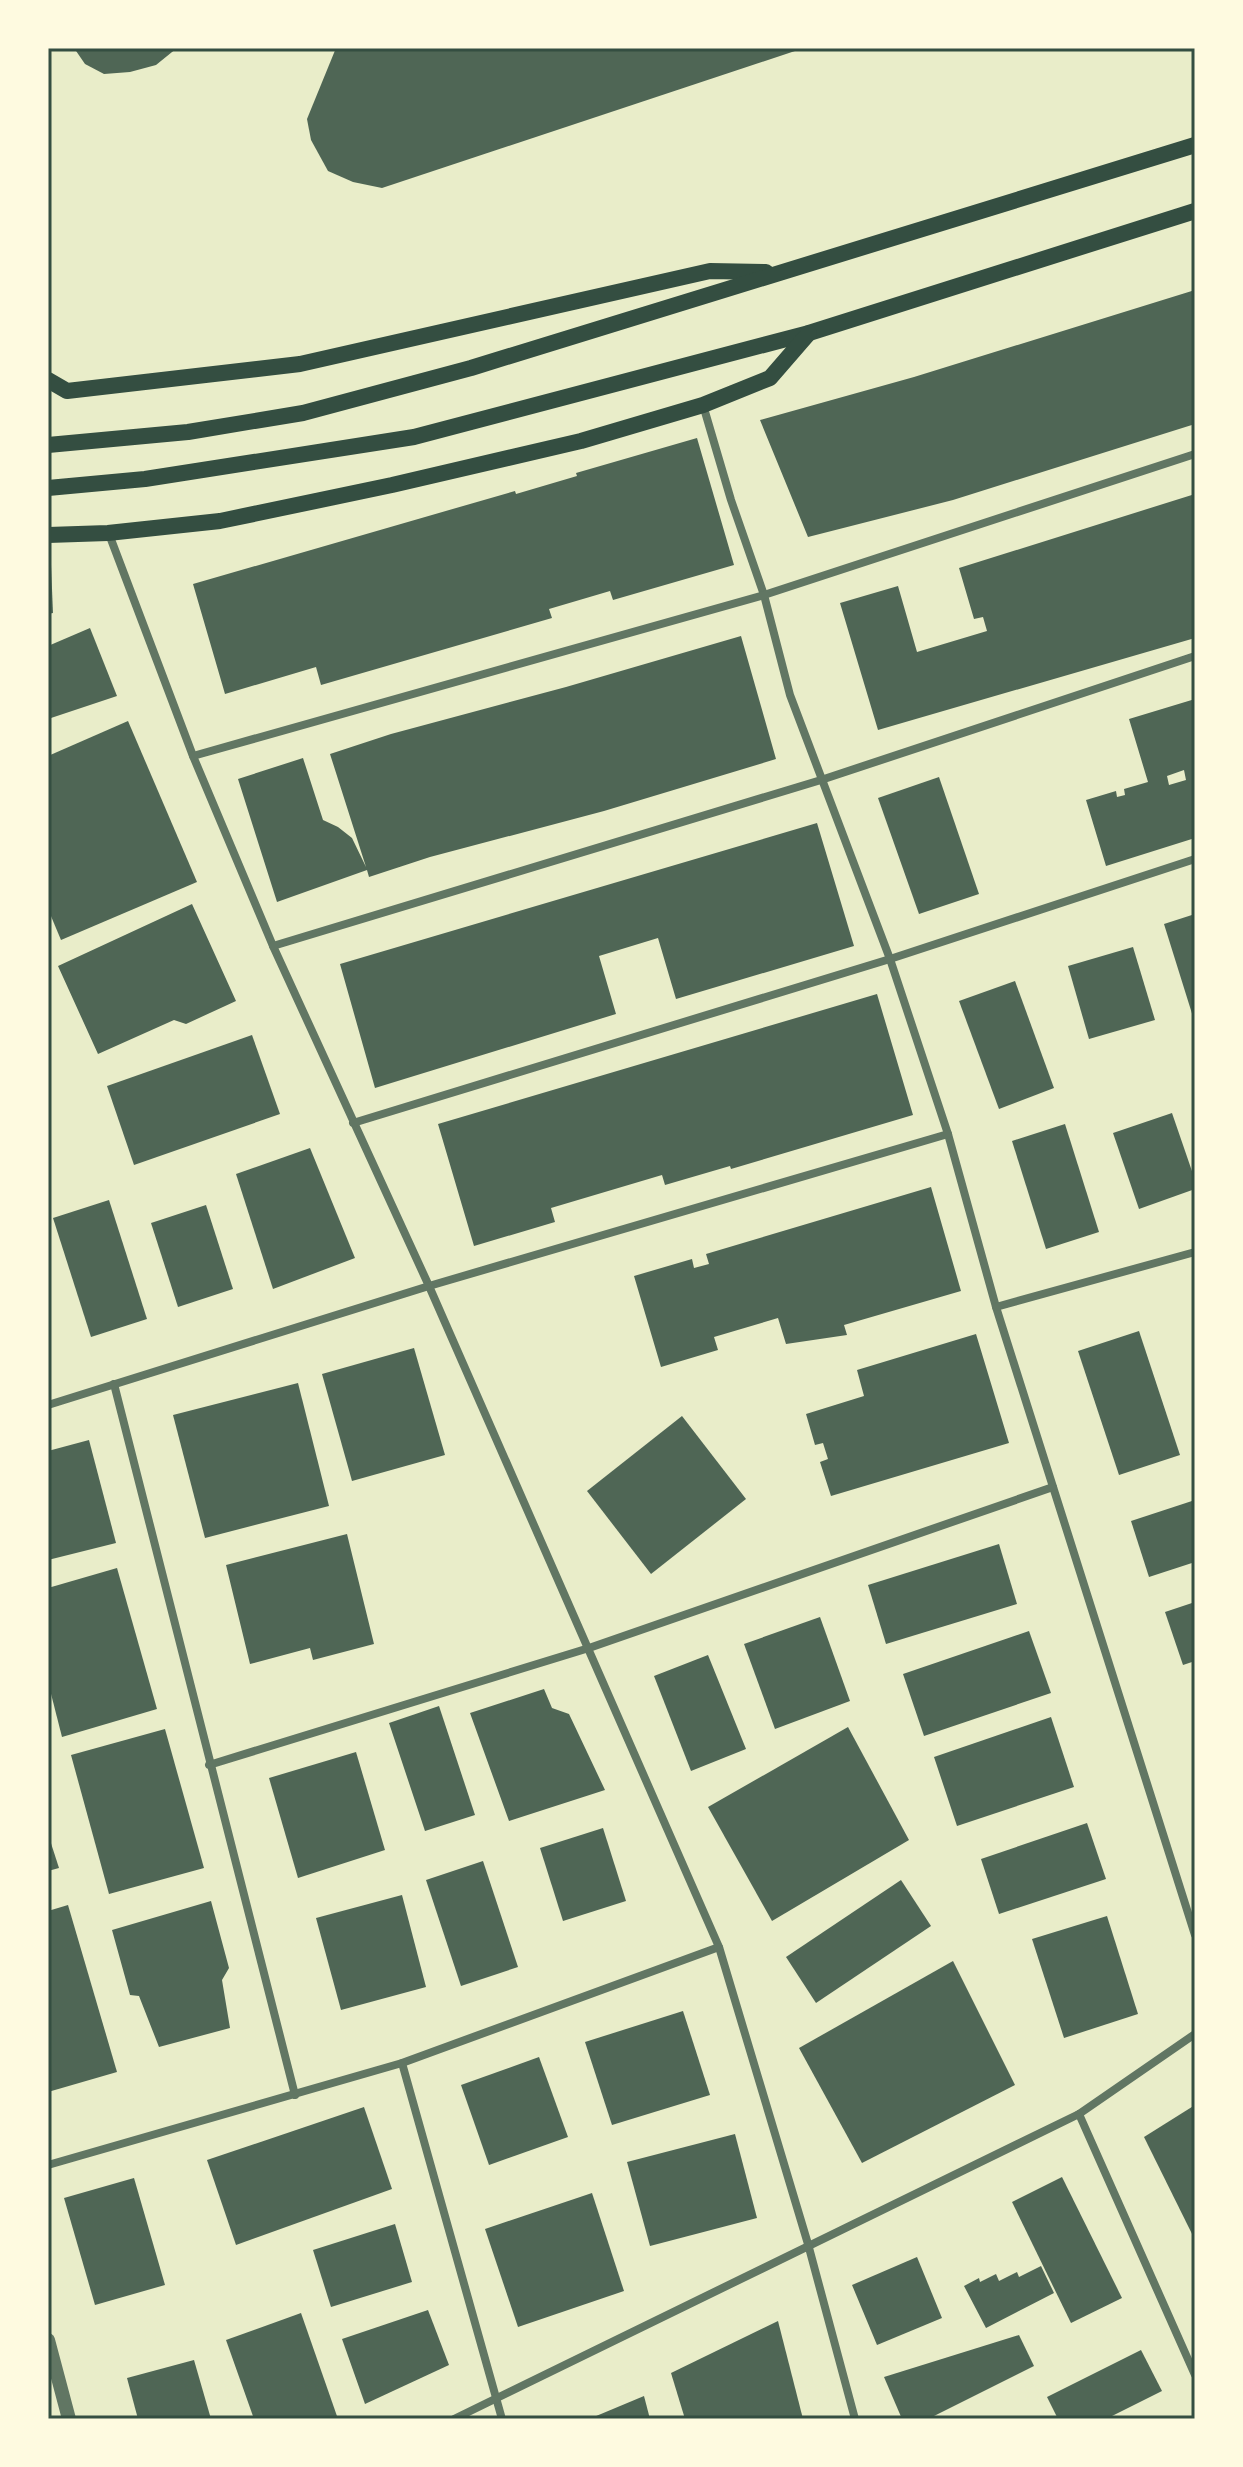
<svg xmlns="http://www.w3.org/2000/svg" width="1243" height="2467" viewBox="0 0 1243 2467" font-family="'Public Sans',sans-serif">
	<style>
		.building { fill: #4f6655; fill-rule: evenodd }
		.lines { fill: none; stroke-linecap: round; stroke-linejoin: round }
		.minor { stroke: #617663; stroke-width: 8 }
		.tertiary { stroke: #617663; stroke-width: 14 }
		.secondary { stroke: #344e41; stroke-width: 16 }
		.neatline { fill: none; stroke: #344e41; stroke-width: 3 }
	</style>
	<rect width="100%" height="100%" fill="#e9edc9"/>
	<g class="building">
		<polygon points="74,48 177,48 156,65 130,72 104,74 85,64"/>
		<polygon points="336,48 801,48 801,49 382,188 353,182 328,171 311,140 307,119"/>
		<polygon points="1195,290 1195,424 953,500 808,537 760,420 914,377"/>
		<polygon points="697,438 734,565 613,600 610,591 549,609 552,618 321,685 316,667 225,694 193,584 515,491 516,494 577,476 576,473"/>
		<polygon points="1195,494 1195,638 878,730 840,603 898,586 917,652 987,631 983,617 974,619 959,568"/>
		<polygon points="48,565 51,565 53,613 48,614"/>
		<polygon points="90,628 117,696 48,719 48,646"/>
		<polygon points="741,636 776,759 604,811 430,857 369,877 367,870 277,902 238,779 303,758 323,820 338,827 352,838 366,867 330,754 391,734 566,687"/>
		<path d="M1195,699V838L1106,866L1086,800L1116,791L1117,797L1125,795L1124,789L1148,782L1129,719ZM1184,770L1186,780L1169,785L1167,776Z"/>
		<polygon points="128,721 197,882 61,940 48,909 48,756"/>
		<polygon points="939,777 979,894 919,914 878,798"/>
		<polygon points="817,823 854,946 676,999 658,938 599,956 616,1014 375,1088 340,964"/>
		<polygon points="192,904 236,1001 186,1024 174,1020 98,1054 58,966"/>
		<polygon points="1195,914 1195,1020 1194,1020 1164,924"/>
		<polygon points="1133,947 1155,1020 1089,1039 1068,966"/>
		<polygon points="1015,981 1054,1088 999,1109 959,1001"/>
		<polygon points="877,994 913,1115 731,1169 730,1166 665,1185 662,1175 551,1208 555,1222 474,1246 438,1124"/>
		<polygon points="252,1035 280,1114 134,1165 107,1086"/>
		<polygon points="1172,1113 1195,1180 1195,1189 1139,1209 1113,1133"/>
		<polygon points="1065,1124 1099,1232 1046,1249 1012,1141"/>
		<polygon points="310,1148 355,1258 273,1289 236,1174"/>
		<polygon points="931,1187 961,1291 844,1325 847,1335 786,1344 778,1318 714,1337 718,1350 661,1367 634,1276 692,1259 694,1268 709,1264 706,1254"/>
		<polygon points="109,1200 147,1319 91,1337 53,1218"/>
		<polygon points="206,1205 233,1289 178,1307 151,1223"/>
		<polygon points="1139,1331 1180,1455 1119,1475 1078,1351"/>
		<polygon points="976,1334 1009,1443 831,1496 820,1462 828,1459 823,1443 815,1445 806,1414 864,1396 857,1370"/>
		<polygon points="414,1348 445,1455 352,1481 322,1374"/>
		<polygon points="298,1383 329,1506 205,1538 173,1415"/>
		<polygon points="682,1416 746,1499 651,1574 587,1491"/>
		<polygon points="89,1440 116,1543 48,1560 48,1451"/>
		<polygon points="1195,1500 1195,1562 1149,1577 1131,1521"/>
		<polygon points="347,1534 374,1644 313,1660 310,1648 250,1664 226,1565"/>
		<polygon points="999,1544 1017,1604 886,1644 868,1585"/>
		<polygon points="117,1568 157,1709 62,1737 48,1682 48,1588"/>
		<polygon points="1195,1602 1195,1661 1183,1665 1165,1612"/>
		<polygon points="820,1617 850,1701 775,1729 744,1644"/>
		<polygon points="1029,1631 1051,1693 924,1736 903,1674"/>
		<polygon points="708,1655 746,1749 691,1771 654,1676"/>
		<polygon points="544,1689 552,1708 569,1714 605,1790 509,1821 470,1713"/>
		<polygon points="439,1706 475,1815 425,1831 389,1723"/>
		<polygon points="1051,1717 1074,1787 957,1826 934,1757"/>
		<polygon points="848,1727 909,1840 772,1921 708,1807"/>
		<polygon points="165,1729 204,1868 109,1894 71,1755"/>
		<polygon points="356,1752 385,1850 298,1878 269,1778"/>
		<polygon points="1087,1823 1106,1879 999,1914 981,1859"/>
		<polygon points="603,1828 626,1901 563,1921 540,1848"/>
		<polygon points="48,1834 59,1868 48,1871"/>
		<polygon points="483,1861 518,1967 461,1986 426,1880"/>
		<polygon points="901,1880 931,1926 816,2003 786,1957"/>
		<polygon points="402,1895 426,1987 341,2010 316,1918"/>
		<polygon points="211,1901 229,1968 222,1980 230,2028 159,2047 139,1996 130,1995 112,1930"/>
		<polygon points="68,1905 117,2072 48,2092 48,1911"/>
		<polygon points="1107,1916 1138,2014 1064,2038 1032,1939"/>
		<polygon points="953,1961 1015,2085 862,2163 799,2048"/>
		<polygon points="683,2011 710,2095 612,2125 585,2042"/>
		<polygon points="539,2057 568,2137 489,2165 461,2085"/>
		<polygon points="1195,2105 1195,2240 1144,2137"/>
		<polygon points="364,2107 392,2189 236,2245 207,2160"/>
		<polygon points="735,2134 757,2218 650,2246 627,2162"/>
		<polygon points="1062,2177 1122,2298 1071,2323 1012,2202"/>
		<polygon points="134,2178 165,2285 95,2305 64,2198"/>
		<polygon points="592,2193 624,2291 518,2327 485,2229"/>
		<polygon points="395,2224 412,2282 331,2307 313,2250"/>
		<polygon points="917,2257 942,2318 877,2345 852,2285"/>
		<polygon points="1041,2266 1054,2293 986,2328 964,2286 979,2278 980,2282 996,2274 999,2281 1017,2272 1019,2277"/>
		<polygon points="428,2310 449,2365 365,2404 342,2339"/>
		<polygon points="301,2313 338,2419 254,2419 226,2340"/>
		<polygon points="778,2321 803,2419 685,2419 671,2373"/>
		<polygon points="1019,2335 1034,2366 928,2419 902,2419 884,2377"/>
		<polygon points="1141,2350 1162,2391 1106,2419 1058,2419 1047,2397"/>
		<polygon points="194,2360 211,2419 138,2419 127,2378"/>
		<polygon points="644,2396 650,2419 589,2419"/>
	</g>
	<g class="lines">
		<g class="minor">
			<polyline points="703,405 731,500 764,595 790,695 890,959 948,1134 996,1307 1195,1935"/>
			<polyline points="109,534 193,756 273,946 429,1286 719,1947 808,2244 855,2419"/>
			<polyline points="193,756 764,595 1195,454"/>
			<polyline points="273,946 821,780 1195,656"/>
			<polyline points="353,1123 890,959 1195,859"/>
			<polyline points="996,1307 1195,1252"/>
			<polyline points="114,1384 295,2095"/>
			<polyline points="48,1405 429,1286 948,1134"/>
			<polyline points="209,1765 589,1648 1053,1487"/>
			<polyline points="402,2063 502,2419"/>
			<polyline points="1079,2114 1195,2375"/>
			<polyline points="48,2165 402,2063 719,1947"/>
			<polyline points="454,2419 1079,2114 1195,2034"/>
		</g>
		<polyline class="tertiary" points="48,2340 69,2419"/>
		<g class="secondary">
			<polyline points="48,380 67,391 300,364 710,271 766,272"/>
			<polyline points="48,445 188,432 303,413 471,368 1195,145"/>
			<polyline points="48,488 145,479 414,437 809,333 1195,211"/>
			<polyline points="48,535 108,533 220,521 392,485 581,441 703,405 770,378 809,333"/>
		</g>
	</g>
	<rect width="1243" height="2467" fill="none" stroke="#fefae0" stroke-width="100"/>
	<rect x="50" y="50" width="1143" height="2367" class="neatline"/>
</svg>
